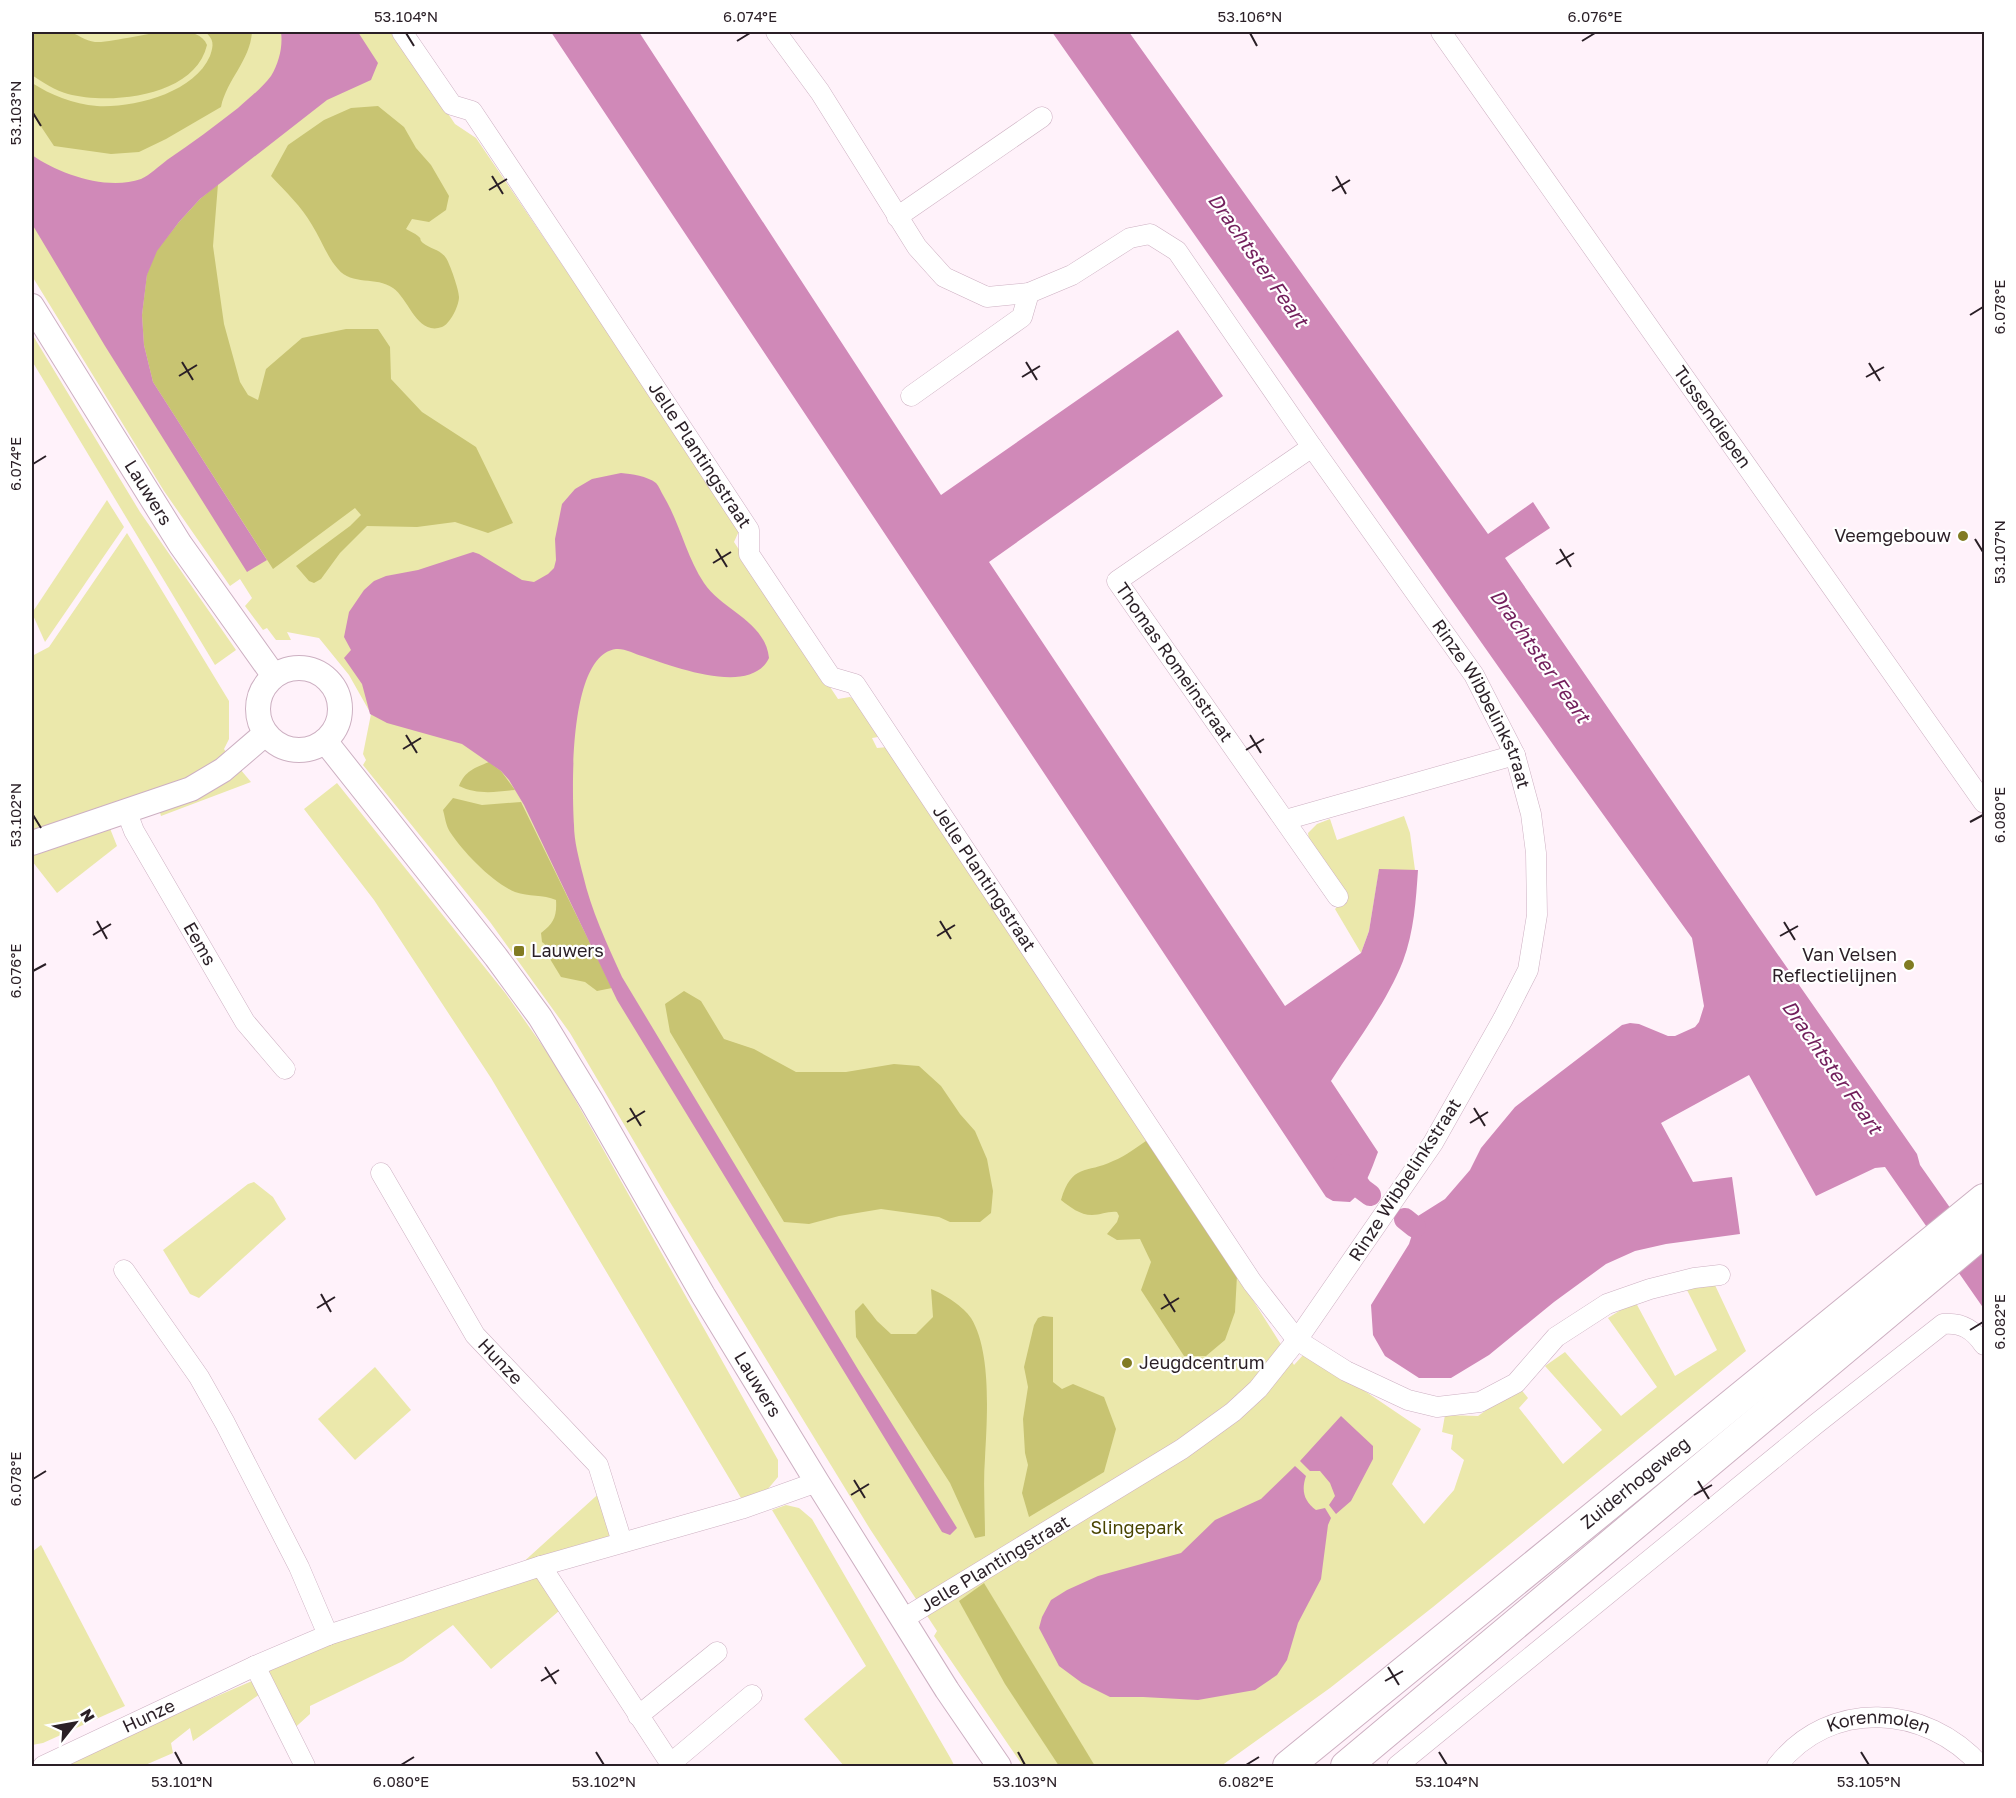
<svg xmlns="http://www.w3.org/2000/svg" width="2016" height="1798" viewBox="0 0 2016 1798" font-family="'Golos Text',sans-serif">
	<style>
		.green { fill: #ebe8ab }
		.forest { fill: #c8c472 }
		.water { fill: #d089b8 }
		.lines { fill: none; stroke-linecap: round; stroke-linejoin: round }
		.canal { stroke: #d089b8; stroke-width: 22 }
		.minor-casing { stroke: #cdb0c2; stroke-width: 21 }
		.tertiary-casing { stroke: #cdb0c2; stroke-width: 26 }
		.primary-casing { stroke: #cdb0c2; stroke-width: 32 }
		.minor { stroke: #fff; stroke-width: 20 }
		.tertiary { stroke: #fff; stroke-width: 24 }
		.primary { stroke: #fff; stroke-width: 30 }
		.ticks { fill: none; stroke: #2a1f26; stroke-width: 2 }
		.poi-dot { fill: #817b22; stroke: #fff; stroke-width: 2 }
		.labels { text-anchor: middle; stroke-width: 4.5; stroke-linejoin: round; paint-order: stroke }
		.street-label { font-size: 18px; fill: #2a1f26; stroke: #fff }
		.poi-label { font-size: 18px; fill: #2a1f26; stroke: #fff; text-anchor: end }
		.park-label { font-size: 18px; fill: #484400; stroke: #fff }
		.water-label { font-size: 20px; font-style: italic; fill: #721f5c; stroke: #fff }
		.neatline { fill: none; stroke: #2a1f26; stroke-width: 2 }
		.ticks-label { font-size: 15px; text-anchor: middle; fill: #2a1f26 }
	</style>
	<rect width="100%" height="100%" fill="#fff2fa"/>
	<g class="green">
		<polygon points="32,32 393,32 455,124 476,138 697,463 739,531 734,542 838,699 850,697 854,700 878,737 872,738 877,748 888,747 1237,1275 1294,1365 1304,1354 1350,1381 1421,1429 1392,1484 1424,1524 1454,1490 1464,1460 1451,1449 1453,1435 1442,1432 1445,1415 1478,1416 1519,1387 1528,1398 1519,1408 1563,1464 1602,1430 1545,1366 1565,1352 1621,1416 1657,1387 1608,1318 1635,1301 1675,1376 1717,1350 1685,1286 1714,1283 1746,1351 1433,1607 1330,1688 1221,1766 1023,1766 934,1636 937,1631 870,1529 665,1194 570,1033 490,922 363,765 366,760 363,754 371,714 349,675 319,638 287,632 291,640 276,640 267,628 263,630 245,606 252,598 240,579 230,586 164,491 32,276"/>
		<polygon points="32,334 140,512 236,650 215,665 32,361"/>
		<polygon points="107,500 124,527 45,642 32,613"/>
		<polygon points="127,533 229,701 229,739 224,749 227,754 183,780 32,832 32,656 49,647"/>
		<polygon points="240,769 251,782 161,816 159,809"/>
		<polygon points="337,783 506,994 554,1062 778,1460 778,1477 767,1490 741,1498 491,1078 374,900 304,809"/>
		<polygon points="1404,816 1410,833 1415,870 1379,870 1369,931 1361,953 1335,909 1348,895 1309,840 1308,833 1317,824 1330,819 1337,840"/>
		<polygon points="109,826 117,846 57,893 32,861 32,852"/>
		<polygon points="254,1182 273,1197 286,1219 199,1298 190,1294 163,1250 248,1184"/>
		<polygon points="375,1367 411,1410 355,1460 318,1419"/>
		<polygon points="605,1488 622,1542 541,1566 566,1605 491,1669 453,1625 403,1661 310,1706 310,1714 289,1733 255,1666 509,1575"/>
		<polygon points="786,1505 799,1508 812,1519 951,1759 954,1765 952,1766 844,1766 804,1719 866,1666 772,1510"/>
		<polygon points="41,1545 125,1706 43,1743 32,1745 32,1552"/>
		<polygon points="252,1681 260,1694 193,1741 190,1728 171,1743 173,1753 143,1766 59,1766 76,1757"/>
	</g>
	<g class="forest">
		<path d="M32,32C43,31 59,29 69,32C78,34 85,41 95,42C120,44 195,15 207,45C195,97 110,105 68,94C56,91 42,82 32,75Z"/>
		<path d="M205,32H252C250,61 227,79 221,107L166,139L139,152L111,154L54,146L32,113V83C51,95 73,104 97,106C134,108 194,93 210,56C214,45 214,39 205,32Z"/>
		<path d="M378,106L404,127L416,148L431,165L449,196L446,210L429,222L412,219L406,229C409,231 415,233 418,236C423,240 418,238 423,243C430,249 440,249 446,258C450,264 459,290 459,297C459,306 450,324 442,327C417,336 409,299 393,288C376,276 352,286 338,269C327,257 321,239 312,225C301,206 286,192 271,176L288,145L324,120L351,108Z"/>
		<polygon points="218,184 213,246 224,324 240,382 248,395 258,400 266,369 302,338 346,329 378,329 390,347 391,379 422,412 476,447 513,523 488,533 455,522 417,527 367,526 340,553 321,579 314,583 309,581 296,566 350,526 361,515 355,508 273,569 153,382 144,345 142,315 147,274 156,251 179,222 200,199"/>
		<path d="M489,762L501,771L515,790C496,792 477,795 459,786C465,771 474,768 489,762Z"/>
		<path d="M453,798L482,805L521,802L612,988L597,991L585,982L561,977L550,959L553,951L542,942L541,933C554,923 557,916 556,900C543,894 529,897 515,892C493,883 463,852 450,832C446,826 445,817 443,810Z"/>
		<polygon points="684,991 701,1001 724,1039 754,1049 796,1072 846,1072 894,1064 919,1066 941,1086 960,1114 975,1131 987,1159 993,1191 991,1213 980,1222 950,1222 939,1217 881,1209 839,1216 809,1224 784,1222 670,1032 665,1004"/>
		<path d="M1149,1139L1237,1275L1235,1312L1225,1340L1206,1356H1184L1141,1290L1151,1262L1140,1239L1117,1240L1107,1234L1117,1222L1119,1216L1117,1212C1108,1211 1101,1215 1092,1215C1080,1215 1070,1207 1061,1200C1072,1163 1086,1174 1113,1161C1126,1156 1138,1146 1149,1139Z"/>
		<path d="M931,1289C944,1294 964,1307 971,1318C992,1352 987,1419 985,1458C983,1484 985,1510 985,1536L975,1538L950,1483L856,1337L855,1311L863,1303L877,1321L891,1334H916L933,1317Z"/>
		<polygon points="1043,1316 1053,1317 1053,1382 1062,1389 1073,1384 1104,1397 1116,1429 1104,1472 1029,1517 1022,1493 1028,1465 1025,1453 1023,1419 1028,1387 1024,1367 1034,1325 1038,1318"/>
		<polygon points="984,1583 1095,1766 1059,1766 1005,1684 959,1601"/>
	</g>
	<g class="water">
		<path d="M281,32H358L378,63L371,80L327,100L200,199L179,222L157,251L147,275L142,315L144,345L153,382L267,560L247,572L105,346L32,224V155C59,174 107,191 141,179C150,175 159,166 167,160C192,143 215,126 238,108C249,98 262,88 271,76C279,63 283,46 281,32Z"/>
		<path d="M551,32H639L941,495L1178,330L1223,396L989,562L1285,1006L1361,953L1369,931L1379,869L1418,870C1416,900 1414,932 1403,961C1386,1004 1356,1042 1331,1081L1378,1152C1371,1170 1365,1190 1350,1202L1333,1201L1326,1197Z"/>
		<polygon points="1052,32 1129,32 1488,534 1533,502 1550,528 1505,558 1760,929 1917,1154 1920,1165 1984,1256 1984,1309 1885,1167 1875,1168 1816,1196 1749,1075 1661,1123 1693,1182 1732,1177 1740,1234 1666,1244 1635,1251 1606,1264 1554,1302 1489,1355 1451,1378 1419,1378 1385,1356 1373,1335 1371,1305 1409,1244 1418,1216 1445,1199 1470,1170 1481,1148 1515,1107 1622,1025 1630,1023 1639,1024 1668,1036 1675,1036 1695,1027 1699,1022 1704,1006 1692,938 1559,753"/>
		<path d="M621,473C632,474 647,476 656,483C659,486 661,492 663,495C680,523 686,556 704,583C723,611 765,621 769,658C751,697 672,666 642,656C635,654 624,648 616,649C568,655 572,790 574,825C574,841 579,859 583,875C591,910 607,944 622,977L859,1371L957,1528L950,1535L942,1532L617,1000L524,805L509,780L501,771L462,744L387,723L370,714L362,684L344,658L351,650L344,637L349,612L364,590L374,581L386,576L418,570L473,552L479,554L522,580L534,582L548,574L554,568L556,560L555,539L562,504L575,489L592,479Z"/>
		<polygon points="1341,1416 1373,1446 1373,1459 1351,1501 1336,1514 1329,1505 1335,1496 1330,1483 1320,1471 1310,1471 1300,1461"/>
		<path d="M1295,1466L1306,1476C1301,1491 1304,1501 1316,1510L1325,1508L1331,1518L1328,1525L1321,1579L1298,1623L1287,1660L1277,1675L1255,1690L1198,1700L1143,1697H1110L1082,1683L1059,1666L1039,1628L1042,1617L1051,1600L1067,1590L1098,1576L1181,1553L1215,1520L1261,1499Z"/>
	</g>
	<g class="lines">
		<g class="canal">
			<polyline points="1344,1165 1362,1189 1370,1195"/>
			<polyline points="1405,1219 1415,1227"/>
		</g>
		<g class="minor-casing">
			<g id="minor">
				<path id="s1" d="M402,32L452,105L472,111L572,261L749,530V554L831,677L855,684L1252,1282L1297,1340L1346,1371L1408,1400L1437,1407L1480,1402L1516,1383L1556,1337L1607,1304L1650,1289L1694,1278L1720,1275"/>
				<path id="s2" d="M776,32L820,92L917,247L944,277L987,297L1029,293L1072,275L1130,238L1150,234L1177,251L1312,447L1474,675L1515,755L1531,814L1536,853L1537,915L1528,970L1503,1019L1433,1143L1297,1340L1258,1389L1233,1412L1182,1449L903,1619"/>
				<path id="s3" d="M1441,32L1984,803"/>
				<polyline points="897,217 1042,117"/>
				<polyline points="911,396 1022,317 1029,293"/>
				<path id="s4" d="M1312,447L1117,581L1338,897"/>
				<path id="s5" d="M126,810L134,831L245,1022L285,1069"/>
				<polyline points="1285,820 1515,755"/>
				<path id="s6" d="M381,1173L475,1335L598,1465L622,1542"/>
				<polyline points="124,1270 199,1377 225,1423 299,1567 328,1635"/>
				<polyline points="541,1566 672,1766"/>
				<polyline points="255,1666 305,1766"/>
				<polyline points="638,1716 717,1652"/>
				<polyline points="670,1764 752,1695"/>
				<path id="s7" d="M43,1766L255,1666L328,1635L541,1566L741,1509L817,1482"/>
				<path d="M1397,1766L1816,1424L1943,1324C1962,1322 1974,1330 1984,1345"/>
				<path id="s8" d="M1777,1766C1830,1698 1926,1704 1981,1766"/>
			</g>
		</g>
		<g class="tertiary-casing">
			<g id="tertiary">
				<path id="s9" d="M32,306L180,544L274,676"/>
				<circle cx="299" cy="709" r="41"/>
				<path id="s10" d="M325,741L496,957L540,1017L592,1102L703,1295L817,1482L947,1690L999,1766"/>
				<polyline points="32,843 191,789 223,770 265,734"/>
			</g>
		</g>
		<g class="primary-casing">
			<g id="primary">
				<path id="s11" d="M1288,1766L1984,1199"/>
				<polyline points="1346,1766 1984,1232"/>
			</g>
		</g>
		<use href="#minor" class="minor"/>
		<use href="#tertiary" class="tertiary"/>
		<use href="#primary" class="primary"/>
	</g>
	<path class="ticks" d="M406,33L414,46M1250,33L1257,46M737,41L750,33M1582,41L1595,33M33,113L41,126M492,176L503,194M1336,176L1346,194M489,190L507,179M1332,191L1350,180M1970,315L1983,307M182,362L193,380M1026,362L1037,380M1869,363L1880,381M179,376L197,365M1022,377L1040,366M1866,377L1884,367M33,464L46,456M1975,539L1983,552M716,549L727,567M1560,549L1571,567M713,563L731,552M1556,564L1574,553M406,735L417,753M1250,735L1261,753M403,749L421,738M1246,750L1264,739M33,815L41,828M1970,822L1983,815M97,921L107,939M940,921L951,939M1784,922L1795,940M93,935L111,924M937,936L955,925M1780,936L1798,926M33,971L46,964M630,1108L641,1126M1474,1108L1485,1126M627,1122L645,1111M1470,1123L1488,1112M321,1294L331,1312M1164,1294L1175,1312M317,1308L335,1297M1161,1309L1179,1298M1970,1330L1983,1322M33,1479L46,1471M854,1480L865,1498M1698,1481L1709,1499M851,1495L869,1484M1694,1495L1712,1485M545,1667L556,1684M1388,1667L1399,1685M541,1681L559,1670M1385,1681L1403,1671M175,1752L182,1765M596,1752L604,1765M1018,1752L1025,1765M1439,1752L1447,1765M1861,1752L1869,1765M401,1765L414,1757M1246,1765L1259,1757"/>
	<g class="poi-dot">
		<circle cx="1963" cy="536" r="6"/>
		<rect x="513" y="945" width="12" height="12" rx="3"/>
		<circle cx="1909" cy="965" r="6"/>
		<circle cx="1127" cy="1363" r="6"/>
	</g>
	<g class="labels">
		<g class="street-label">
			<text dy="6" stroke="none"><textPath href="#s3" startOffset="471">Tussendiepen</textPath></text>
			<text dy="6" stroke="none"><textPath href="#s1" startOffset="522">Jelle Plantingstraat</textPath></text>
			<text dy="6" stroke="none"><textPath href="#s9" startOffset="220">Lauwers</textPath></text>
			<text dy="6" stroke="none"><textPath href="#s4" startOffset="336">Thomas Romeinstraat</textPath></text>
			<text dy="6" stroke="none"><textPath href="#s2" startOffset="1102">Rinze Wibbelinkstraat</textPath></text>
			<text dy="6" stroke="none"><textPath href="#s1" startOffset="1042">Jelle Plantingstraat</textPath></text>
			<text dy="6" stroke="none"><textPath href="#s5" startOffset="153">Eems</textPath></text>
			<text transform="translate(1405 1180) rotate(-57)" y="6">Rinze Wibbelinkstraat</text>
			<text dy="6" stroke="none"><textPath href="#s6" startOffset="224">Hunze</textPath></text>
			<text dy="6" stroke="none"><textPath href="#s10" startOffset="777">Lauwers</textPath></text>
			<text dy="6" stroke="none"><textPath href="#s11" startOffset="448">Zuiderhogeweg</textPath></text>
			<text transform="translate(995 1564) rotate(-31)" y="6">Jelle Plantingstraat</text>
			<text dy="6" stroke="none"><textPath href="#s7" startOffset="117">Hunze</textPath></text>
			<text dy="6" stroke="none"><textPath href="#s8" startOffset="117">Korenmolen</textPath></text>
		</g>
		<g class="poi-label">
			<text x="1951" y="542">Veemgebouw</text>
			<text x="531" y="957" text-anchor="start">Lauwers</text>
			<text x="1897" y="961">Van Velsen<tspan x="1897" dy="21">Reflectielijnen</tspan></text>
			<text x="1139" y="1369" text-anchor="start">Jeugdcentrum</text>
		</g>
		<g class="park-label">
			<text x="1137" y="1534">Slingepark</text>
		</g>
		<g class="water-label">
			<text transform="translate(1258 260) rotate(55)" y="7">Drachtster Feart</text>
			<text transform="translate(1540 656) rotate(55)" y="7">Drachtster Feart</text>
			<text transform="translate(1832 1067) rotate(55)" y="7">Drachtster Feart</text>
		</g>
	</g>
	<rect width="2016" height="1798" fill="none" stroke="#ffffff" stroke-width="66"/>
	<g transform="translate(75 1723) rotate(59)" stroke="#ffffff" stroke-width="4.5" paint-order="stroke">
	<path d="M0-4.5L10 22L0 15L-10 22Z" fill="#2a1f26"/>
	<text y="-9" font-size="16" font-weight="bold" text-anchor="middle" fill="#2a1f26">N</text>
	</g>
	<rect x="33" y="33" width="1950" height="1732" class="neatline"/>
	<g class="ticks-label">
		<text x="406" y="22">53.104°N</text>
		<text x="750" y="22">6.074°E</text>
		<text x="1250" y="22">53.106°N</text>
		<text x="1595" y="22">6.076°E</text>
		<text transform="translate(16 113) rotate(-90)" y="5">53.103°N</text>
		<text transform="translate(2000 307) rotate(-90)" y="5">6.078°E</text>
		<text transform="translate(16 464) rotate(-90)" y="5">6.074°E</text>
		<text transform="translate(2000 552) rotate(-90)" y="5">53.107°N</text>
		<text transform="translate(2000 815) rotate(-90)" y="5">6.080°E</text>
		<text transform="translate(16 815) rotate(-90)" y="5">53.102°N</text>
		<text transform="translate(16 971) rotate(-90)" y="5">6.076°E</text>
		<text transform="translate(2000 1322) rotate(-90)" y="5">6.082°E</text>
		<text transform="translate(16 1479) rotate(-90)" y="5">6.078°E</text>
		<text x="182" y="1787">53.101°N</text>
		<text x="401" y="1787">6.080°E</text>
		<text x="604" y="1787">53.102°N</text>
		<text x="1025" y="1787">53.103°N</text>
		<text x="1246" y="1787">6.082°E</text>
		<text x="1447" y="1787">53.104°N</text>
		<text x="1869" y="1787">53.105°N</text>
	</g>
</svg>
